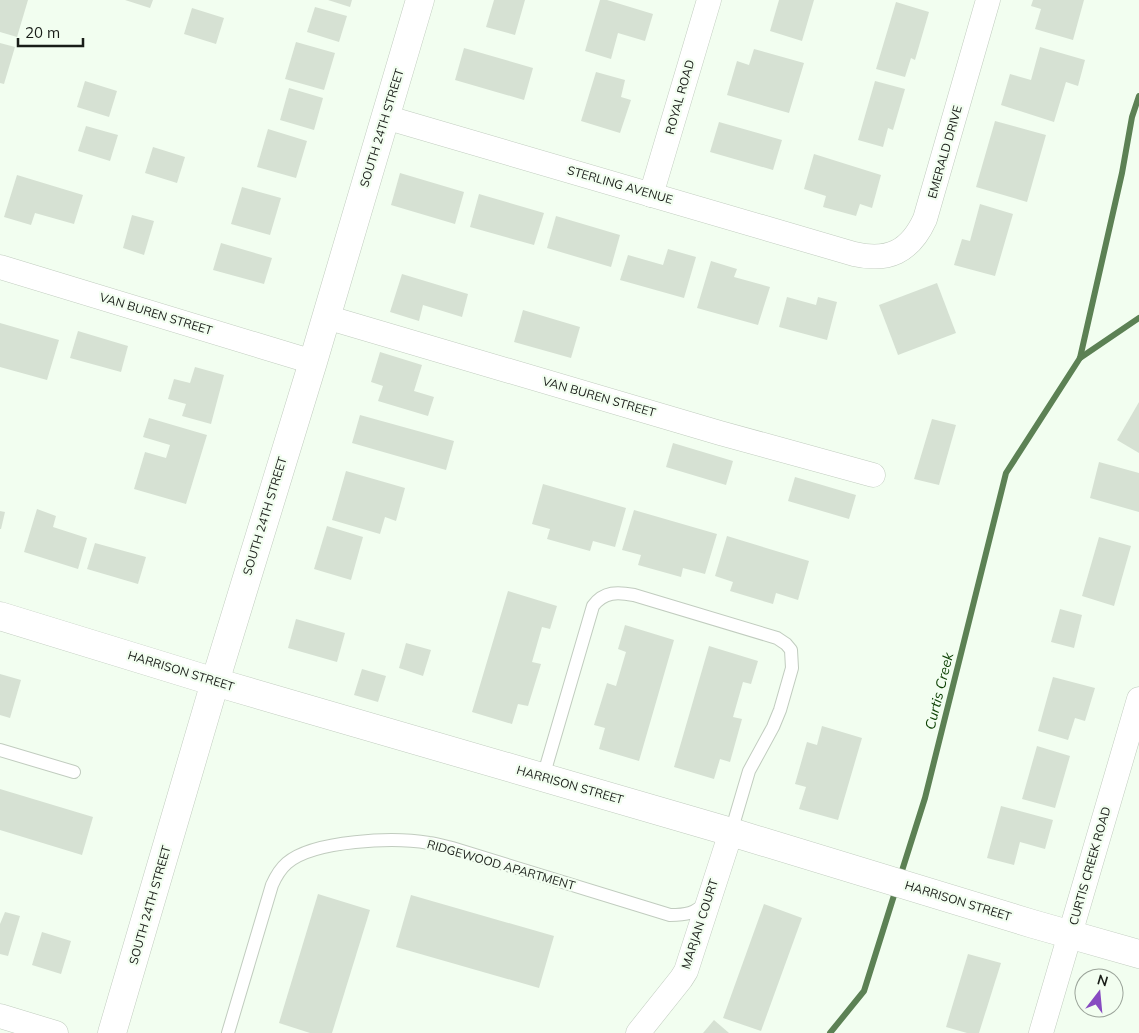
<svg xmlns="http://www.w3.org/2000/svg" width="1139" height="1033" viewBox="0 0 1139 1033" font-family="Mulish,sans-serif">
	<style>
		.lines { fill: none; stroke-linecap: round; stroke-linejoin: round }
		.stream { stroke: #5c8154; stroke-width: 6 }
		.building { fill: #d6e1d3 }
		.service-casing { stroke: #c1ccbf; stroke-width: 14 }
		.minor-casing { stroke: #c1ccbf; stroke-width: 25 }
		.tertiary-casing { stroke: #c1ccbf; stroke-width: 29 }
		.service { stroke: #fff; stroke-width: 12 }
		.minor { stroke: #fff; stroke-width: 24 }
		.tertiary { stroke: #fff; stroke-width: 28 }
		.labels { text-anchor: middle; stroke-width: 4.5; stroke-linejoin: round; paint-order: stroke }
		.street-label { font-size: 12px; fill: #191d18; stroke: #f2fef0 }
		.water-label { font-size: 14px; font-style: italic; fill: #0a3f00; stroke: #f2fef0 }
	</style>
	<rect width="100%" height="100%" fill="#f2fef0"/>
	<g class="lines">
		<g class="stream">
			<polyline points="1080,358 1139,318"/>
			<polyline points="900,877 925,798 1006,473 1080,358 1122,173 1132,117 1139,96"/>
			<polyline points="830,1033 864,991 896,889"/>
		</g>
	</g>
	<g class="building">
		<polygon points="0,0 28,0 17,37 0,32"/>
		<polygon points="125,0 153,0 150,8"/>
		<polygon points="328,0 352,0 350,7"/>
		<polygon points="494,0 525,0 515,35 486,27"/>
		<polygon points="600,0 607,0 653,14 645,41 618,33 611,59 585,51"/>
		<polygon points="779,0 814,0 802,41 770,31"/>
		<polygon points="1033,0 1084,0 1073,40 1035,29 1041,9 1031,6"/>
		<polygon points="896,2 929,12 915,60 911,58 905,77 876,69"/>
		<polygon points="315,7 347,16 339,42 307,32"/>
		<polygon points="192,8 224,18 216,44 184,34"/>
		<polygon points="296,42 335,53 324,90 285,79"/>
		<polygon points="0,43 15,47 4,84 0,83"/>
		<polygon points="1040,47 1085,60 1078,86 1066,82 1054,122 1001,105 1010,74 1031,80"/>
		<polygon points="464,48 533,68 524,100 455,80"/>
		<polygon points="754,49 804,63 789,113 727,95 737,61 749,65"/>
		<polygon points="596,72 625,80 621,97 631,100 620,133 581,121"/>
		<polygon points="85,81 117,91 109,117 77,107"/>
		<polygon points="875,81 905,89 893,130 888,128 883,147 858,140"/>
		<polygon points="289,88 323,98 314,130 280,120"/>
		<polygon points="995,121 1046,135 1027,202 976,187"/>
		<polygon points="719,122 782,140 773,170 710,152"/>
		<polygon points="86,126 118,135 110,161 78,151"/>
		<polygon points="268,129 307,141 296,178 257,167"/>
		<polygon points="153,147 185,157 177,183 145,173"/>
		<polygon points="814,154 881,175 872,208 860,204 856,216 823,207 826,196 804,189"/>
		<polygon points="400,173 464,192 455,224 391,205"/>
		<polygon points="17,175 83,195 74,224 35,213 31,225 4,217"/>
		<polygon points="242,187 281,198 270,235 231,224"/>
		<polygon points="479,194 544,213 534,245 470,227"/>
		<polygon points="980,204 1013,214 995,276 954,265 962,239 970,241"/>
		<polygon points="132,215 154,221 144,255 123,248"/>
		<polygon points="556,216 620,235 611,267 547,248"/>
		<polygon points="221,243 272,258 264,284 213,270"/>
		<polygon points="668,249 696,257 684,298 620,280 628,255 663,265"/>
		<polygon points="711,261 737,269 734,277 770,287 758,325 697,308"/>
		<polygon points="402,274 468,294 462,317 423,305 419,321 390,312"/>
		<polygon points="937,283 956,333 898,355 879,305"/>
		<polygon points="787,297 816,305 818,297 837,302 827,340 779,327"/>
		<polygon points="523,310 580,327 571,358 514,342"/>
		<polygon points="0,323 59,340 47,380 0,367"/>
		<polygon points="78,331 128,346 121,372 70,358"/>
		<polygon points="380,352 422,365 414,391 434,397 428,416 378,401 383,386 371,382"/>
		<polygon points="195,367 224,375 211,424 182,416 186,404 168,399 174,379 190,383"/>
		<polygon points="1139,402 1139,453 1117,440"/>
		<polygon points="360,415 454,441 446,470 352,443"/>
		<polygon points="149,418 207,435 186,504 134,489 145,452 166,458 170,445 143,437"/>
		<polygon points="932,419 956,425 939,485 914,479"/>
		<polygon points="673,443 733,461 726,485 666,467"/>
		<polygon points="1099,462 1139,473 1139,512 1090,498"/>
		<polygon points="346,471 405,488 396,521 385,517 380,534 332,520"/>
		<polygon points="795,477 856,495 849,519 788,501"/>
		<polygon points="543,484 626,508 615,547 593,541 590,551 547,539 550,529 532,524"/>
		<polygon points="37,509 56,516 53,527 87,538 78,569 24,552"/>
		<polygon points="634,510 717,534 705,574 683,568 681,577 638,565 641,555 622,550"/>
		<polygon points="0,511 5,512 1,529 0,529"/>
		<polygon points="327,526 363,537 351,580 314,569"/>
		<polygon points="727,536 809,561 798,600 776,593 773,604 730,591 733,582 715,576"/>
		<polygon points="1099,537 1131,546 1114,606 1082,596"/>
		<polygon points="95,543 146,557 138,584 87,569"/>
		<polygon points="508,591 557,606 550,629 542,627 532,662 541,664 528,706 518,704 512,724 472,712"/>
		<polygon points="1060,609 1082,615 1074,648 1051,642"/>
		<polygon points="296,619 345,633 337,662 288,648"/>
		<polygon points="625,625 674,640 639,761 599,749 605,728 594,725 607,683 616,686 626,652 618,649"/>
		<polygon points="406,643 431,650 423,676 399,668"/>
		<polygon points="709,646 758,661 751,684 743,682 733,717 742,719 730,762 720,759 714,779 674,767"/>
		<polygon points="362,669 386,676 378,702 354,695"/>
		<polygon points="0,674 21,680 10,718 0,715"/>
		<polygon points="1053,677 1095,688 1085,721 1075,718 1068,740 1038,731"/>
		<polygon points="822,726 862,738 838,820 799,809 806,787 795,784 807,742 817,745"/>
		<polygon points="1037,746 1070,756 1055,808 1022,799"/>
		<polygon points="0,789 93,817 82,855 0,830"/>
		<polygon points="1001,806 1053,820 1045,849 1020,842 1014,865 987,858"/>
		<polygon points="318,894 370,910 332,1033 310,1033 279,1023"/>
		<polygon points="411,895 554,936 539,988 396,947"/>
		<polygon points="764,904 802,918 761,1031 723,1018"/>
		<polygon points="5,912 20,916 8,956 0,954 0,924"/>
		<polygon points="42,932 71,941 61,974 32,965"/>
		<polygon points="968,954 1001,963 979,1033 967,1033 946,1027"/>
		<polygon points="714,1020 729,1033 703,1033"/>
	</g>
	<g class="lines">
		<g class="service-casing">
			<g id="service">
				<polyline points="0,750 74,772"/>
				<path d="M543,777L593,606C604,591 618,592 634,595L777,638L786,644L791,650L792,668L780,710L773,727L749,771L731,832"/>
				<path d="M228,1033L272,885C276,876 280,869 287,863C314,840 394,837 429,843C437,844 444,846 452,848L670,915C684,915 697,914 706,901"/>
			</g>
		</g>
		<g class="minor-casing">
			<g id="minor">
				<path d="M385,117L854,254C888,262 910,252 925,219L988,0"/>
				<polyline points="651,195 709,0"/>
				<polyline points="0,267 313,362"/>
				<polyline points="326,317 720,433 873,475"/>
				<polyline points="0,1016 56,1033"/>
				<polyline points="638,1033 681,979 686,971 731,832"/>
				<polyline points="1041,1033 1139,699"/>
			</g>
		</g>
		<g class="tertiary-casing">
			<g id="tertiary">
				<polyline points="0,616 215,682 731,832 1033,924 1139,954"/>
				<polyline points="112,1033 215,682 313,362 420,0"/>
			</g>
		</g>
		<use href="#service" class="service"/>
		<use href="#minor" class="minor"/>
		<use href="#tertiary" class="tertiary"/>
	</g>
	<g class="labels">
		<g class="street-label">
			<text transform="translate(680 97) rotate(-74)" y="4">ROYAL ROAD</text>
			<text transform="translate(382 128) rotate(-73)" y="4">SOUTH 24TH STREET</text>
			<text transform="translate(945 152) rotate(-74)" y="4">EMERALD DRIVE</text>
			<text transform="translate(620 185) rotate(16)" y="4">STERLING AVENUE</text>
			<text transform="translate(156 314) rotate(17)" y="4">VAN BUREN STREET</text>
			<text transform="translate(599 397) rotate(16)" y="4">VAN BUREN STREET</text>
			<text transform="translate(265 516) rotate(-73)" y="4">SOUTH 24TH STREET</text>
			<text transform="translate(181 671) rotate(17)" y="4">HARRISON STREET</text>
			<text transform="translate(570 785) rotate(16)" y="4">HARRISON STREET</text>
			<text transform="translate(501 865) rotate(16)" y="4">RIDGEWOOD APARTMENT</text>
			<text transform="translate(1090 866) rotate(-74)" y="4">CURTIS CREEK ROAD</text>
			<text transform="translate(958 901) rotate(17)" y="4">HARRISON STREET</text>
			<text transform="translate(150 905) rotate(-74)" y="4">SOUTH 24TH STREET</text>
			<text transform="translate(700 924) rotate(-72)" y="4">MARJAN COURT</text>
		</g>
		<g class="water-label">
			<text transform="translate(939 691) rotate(-76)" y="5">Curtis Creek</text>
		</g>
	</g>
	<g transform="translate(1099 993) rotate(16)"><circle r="24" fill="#f2fef0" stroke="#9ba49a"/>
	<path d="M0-4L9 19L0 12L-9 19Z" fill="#874bc1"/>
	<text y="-8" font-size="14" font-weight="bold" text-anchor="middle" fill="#191d18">N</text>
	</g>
	<path d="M18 38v8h65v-8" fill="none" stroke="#191d18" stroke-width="2.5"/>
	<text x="25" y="38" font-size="15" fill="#191d18" stroke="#f2fef0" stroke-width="4" paint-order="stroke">20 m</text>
</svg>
